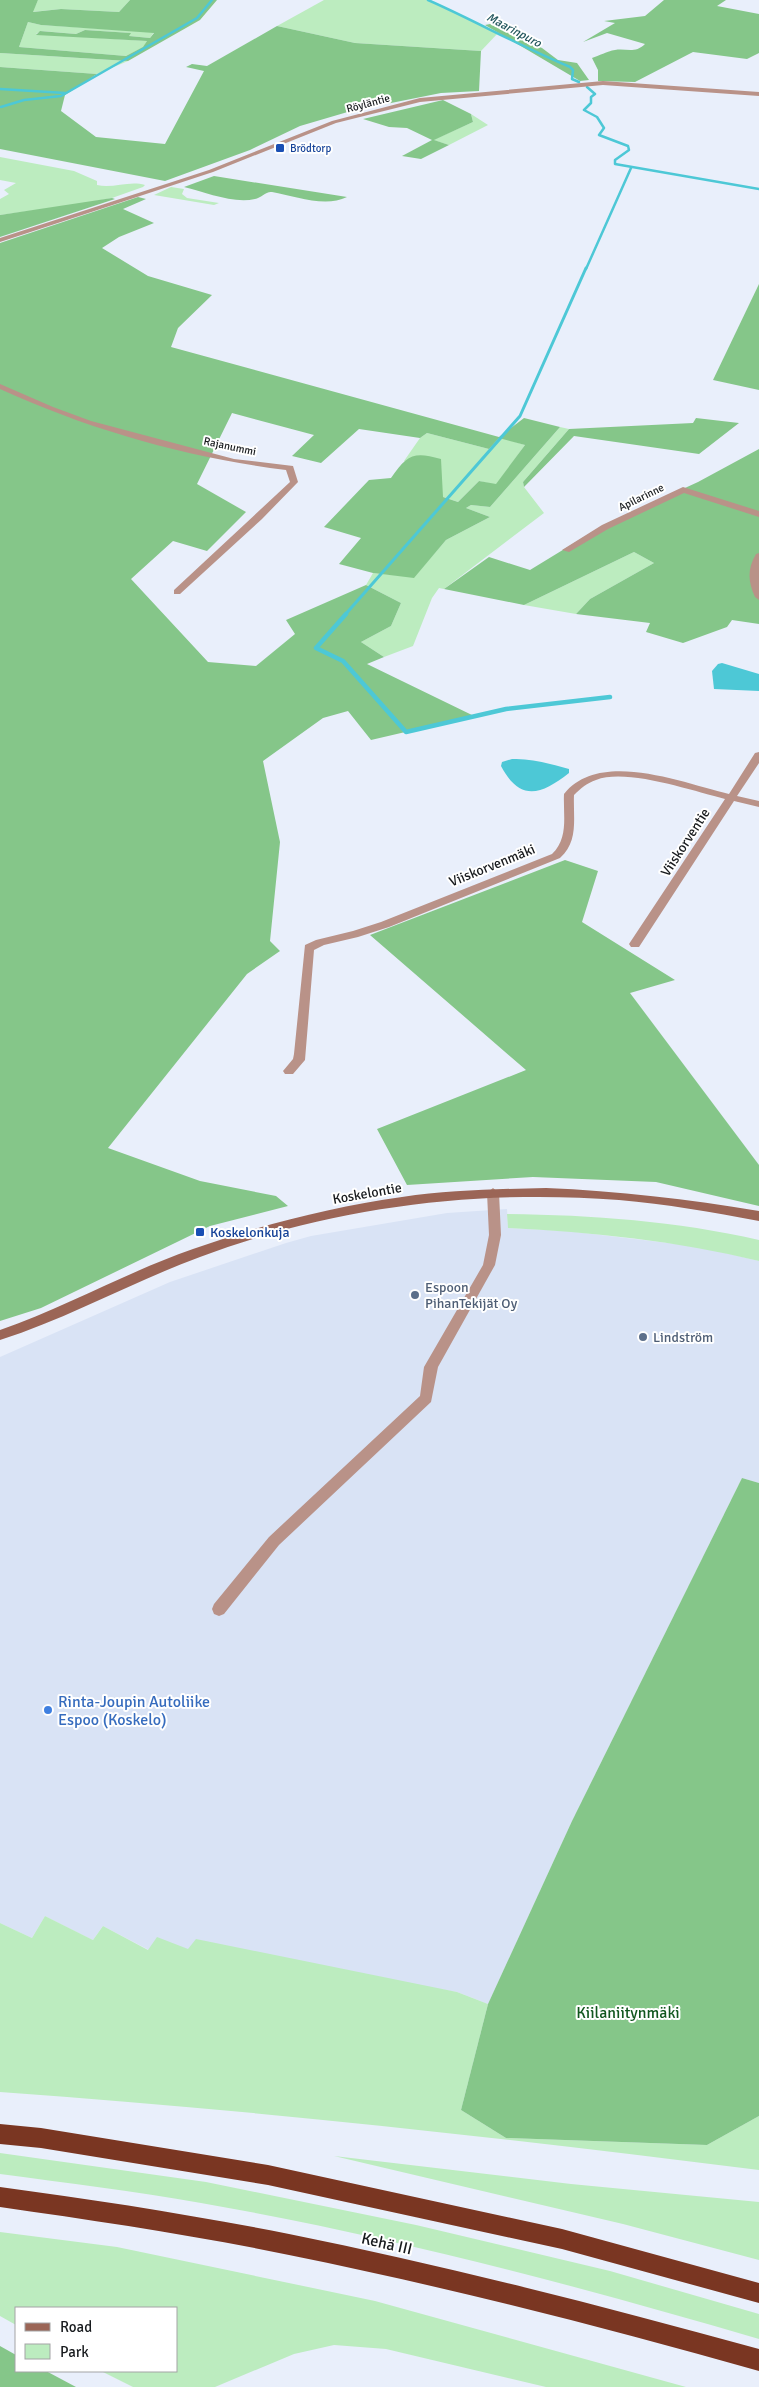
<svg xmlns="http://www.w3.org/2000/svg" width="759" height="2387" viewBox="0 0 759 2387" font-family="Signika,sans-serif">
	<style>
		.built { fill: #d9e3f5 }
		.green { fill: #bcecbf }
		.forest { fill: #85c689; fill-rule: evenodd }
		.water { fill: #4dc8d6 }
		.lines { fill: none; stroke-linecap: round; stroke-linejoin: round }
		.stream-far2 { stroke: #4dc8d6; stroke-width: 2.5 }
		.stream-far1 { stroke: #4dc8d6; stroke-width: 3 }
		.stream { stroke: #4dc8d6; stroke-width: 4.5 }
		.minor { fill: #b99288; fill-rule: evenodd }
		.tertiary { fill: #b99288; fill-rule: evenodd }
		.secondary { fill: #9b6556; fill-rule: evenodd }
		.trunk { fill: #7a3622; fill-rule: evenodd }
		.transit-dot { fill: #1a4fb4; stroke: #fff; stroke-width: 2 }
		.service-dot { fill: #5c6f8a; stroke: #fff; stroke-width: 2 }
		.shop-dot { fill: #3f7fe0; stroke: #fff; stroke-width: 2 }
		.labels { text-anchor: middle; stroke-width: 4; stroke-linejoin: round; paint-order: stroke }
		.far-street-label { font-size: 11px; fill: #181b1e; stroke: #fff }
		.far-transit-label { font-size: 11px; fill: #164399; stroke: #fff; text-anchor: start }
		.far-water-label { font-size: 12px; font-style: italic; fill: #20545b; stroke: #fff }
		.street-label { font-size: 14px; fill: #181b1e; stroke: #fff }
		.transit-label { font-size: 14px; fill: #164399; stroke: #fff; text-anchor: start }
		.service-label { font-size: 14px; fill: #4e5e75; stroke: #fff; text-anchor: start }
		.near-shop-label { font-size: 16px; fill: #366cbe; stroke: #fff; text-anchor: start }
		.near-park-label { font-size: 16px; fill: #11571e; stroke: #fff }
		.near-street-label { font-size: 16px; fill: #181b1e; stroke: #fff }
	</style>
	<rect width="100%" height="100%" fill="#e9effb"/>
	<polygon class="built" points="507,1209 508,1228 567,1231 702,1247 759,1261 759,1483 742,1478 572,1821 488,2004 457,1992 188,1949 149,1950 103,1926 93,1940 45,1916 32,1938 0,1923 0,1357 170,1282 286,1243 311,1236 447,1213"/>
	<g class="green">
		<polygon points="38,0 130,0 119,12 61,9 32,12"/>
		<polygon points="324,0 428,0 498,33 481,51 355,43 277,26"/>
		<polygon points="28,22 41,25 154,32 150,38 129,36 130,33 85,30 76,34 41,31 36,34 147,41 144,47 126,56 19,47"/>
		<polygon points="0,53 128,61 97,74 0,67"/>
		<polygon points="471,114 488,125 449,145 433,140 473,122"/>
		<path d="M0,157L74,171L97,181V185C113,189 129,180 145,185L143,187L112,198L75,205L0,215V199L9,194L4,190L16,183L0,180Z"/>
		<polygon points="171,187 184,189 182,194 187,198 219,203 214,205 154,195"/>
		<polygon points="560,427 569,429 523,482 524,487 544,513 444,589 439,588 432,598 413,646 384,657 361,642 391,626 401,603 366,585 373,573 414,577 446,540 490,517 466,508 471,505 490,507"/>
		<polygon points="427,433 489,449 499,437 525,445 496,485 479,481 458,502 443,497 404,461 420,438"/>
		<polygon points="634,552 654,563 590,599 576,614 524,605"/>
		<path d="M507,1214C592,1215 676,1221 759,1240V1261C677,1241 592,1232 508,1228Z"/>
		<path d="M45,1916L93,1940L103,1926L148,1950L157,1937L188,1949L196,1939L457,1992L488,2004L461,2110L506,2138L707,2145L759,2116V2170C506,2138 254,2110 0,2092V1923L32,1938Z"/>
		<path d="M0,2153L206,2182L416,2225L610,2271L759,2314V2339C575,2285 390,2236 201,2203C135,2191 67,2183 0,2174Z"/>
		<polygon points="334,2156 571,2184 759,2202 759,2260 623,2224"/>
		<polygon points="0,2232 117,2247 375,2301 686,2387 546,2387 386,2349 334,2345 294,2354 215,2387 133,2387 101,2371 176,2371 176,2308 16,2308 16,2325 0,2316"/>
	</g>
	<g class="forest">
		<path d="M0,0H38L33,12L61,9L119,12L130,0H217L200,20L128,61L0,53ZM28,22L41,25L154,33L150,38L129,36L131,33L85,30L76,34L40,31L36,35L147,41L143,47L126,56L19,47Z"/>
		<path d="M664,0H726L717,6L759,14V53L747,59L693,52L635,82L598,81V70L592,58C599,56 607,51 615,50C626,48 635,54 645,44L607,33L583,42L615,23L604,21L645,16Z"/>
		<polygon points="490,24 542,48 558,60 577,63 589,80 580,81 485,25"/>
		<polygon points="277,26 355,43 481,51 479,91 441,93 351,111 300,126 250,150 165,181 0,149 0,67 97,74 65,95 61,111 96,137 165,144 204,71 186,67 192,64 207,66"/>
		<polygon points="443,100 471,114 473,122 434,140 449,145 421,159 402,156 432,140 407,128 389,127 363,119"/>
		<path d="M214,176L347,197C325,208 295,196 272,192C266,191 261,198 255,199C233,204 205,192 184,187Z"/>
		<path d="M138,197L146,199L123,209L154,223L119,237L102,248L148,276L212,295L178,328L171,347L499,437L524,418L560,427L490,507L471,505L466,508L490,517L446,540L414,578L373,573L339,564L361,538L324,527L369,480L391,478C407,455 413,451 441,459L443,497L458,502L479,481L496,484L525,445L499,438L489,449L427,433L420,438L359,429L321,463L292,456L314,435L232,413L197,484L246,512L207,551L173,541L131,579L208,662L256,666L295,634L286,620L366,585L401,603L391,626L361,642L384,657L367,664L474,716L371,740L348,711L323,718L263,761L280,842L270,941L280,951L247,974L108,1148L200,1181L276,1196L288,1206L210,1226L41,1308L0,1321V243Z"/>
		<polygon points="112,198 115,199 0,237 0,215"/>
		<polygon points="759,284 759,390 713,380"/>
		<polygon points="696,418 739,423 699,454 574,436 524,487 523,482 569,429 693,423"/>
		<polygon points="759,449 759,624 732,620 727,627 683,643 646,632 650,623 576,614 590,599 654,563 634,552 524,605 444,589 489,557 530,570 602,526 698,482"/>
		<polygon points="565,860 598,871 582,922 675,980 630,993 759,1165 759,1206 656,1182 533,1177 407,1185 377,1129 526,1070 370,935"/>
		<polygon points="742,1478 759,1483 759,2116 707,2145 506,2138 461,2110 488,2004 572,1821"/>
		<polygon points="0,2346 16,2355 16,2371 46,2371 76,2387 0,2387"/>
	</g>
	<g class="water">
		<polygon points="722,663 759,674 759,691 714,689 712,671 718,664"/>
		<path d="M512,759C531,758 550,764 569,769V773C541,795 520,802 501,766L502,762Z"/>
	</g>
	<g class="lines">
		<g class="stream-far2">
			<path d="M428,0C476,21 521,47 570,67L573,70L572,79L579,82"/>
			<polyline points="587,87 595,94 591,97 591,103 584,110 597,117 604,128 599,135 628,146 629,150 615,160 615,164 759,189"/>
			<polyline points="0,89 65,93"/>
			<polyline points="1,107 24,100 61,96 197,18 212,0"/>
			<polyline points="586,269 631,168"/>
		</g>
		<polyline class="stream-far1" points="344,616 520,416 586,268"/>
		<polyline class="stream" points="346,614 316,648 343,661 406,732 506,709 610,697"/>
		<g class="minor">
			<path d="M0,384L53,407L91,421L234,459L293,466L298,482L262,519L180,594H174V590L290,482L286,470C188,458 90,430 0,389Z"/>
			<polygon points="683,487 759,511 759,517 684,493 608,529 569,552 562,550 602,525"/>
			<path d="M759,553V600L755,597C748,582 747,569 756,554Z"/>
			<path d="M759,752V763L737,796L759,801V807L734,801L639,947H631L629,944L725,799C692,791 627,768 596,780C587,783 581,788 574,795C573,818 579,841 560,858L389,927L358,937L324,945L314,950L305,1060L293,1074H285L283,1071L293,1059L294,1054L305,945L316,940L353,931L381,922L552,854C569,838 563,815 564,794C600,749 682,783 729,794L755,753Z"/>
			<polygon points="493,1188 499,1193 501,1235 495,1265 438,1367 431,1402 279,1545 224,1614 219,1616 214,1614 212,1609 214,1604 269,1537 420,1396 424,1367 483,1265 489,1235 487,1193"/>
		</g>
		<polygon class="tertiary" points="603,81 759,92 759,96 603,85 420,102 336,123 213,172 0,242 0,238 209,170 332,121 420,98"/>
		<path class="secondary" d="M546,1188C618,1191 688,1199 759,1211V1221C712,1212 666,1204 619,1200C478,1189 332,1207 200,1257C132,1282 69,1318 0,1340V1330C66,1307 127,1272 193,1249C261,1225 331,1207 402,1197C450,1190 498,1189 546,1188Z"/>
		<g class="trunk">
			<polygon points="0,2124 41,2128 268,2165 562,2229 759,2283 759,2303 562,2249 268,2185 41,2148 0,2144"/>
			<path d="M0,2187C97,2200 193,2215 289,2234C447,2266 603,2306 759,2349V2371C603,2327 447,2287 289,2255C193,2235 97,2221 0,2207Z"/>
		</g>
	</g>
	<g class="transit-dot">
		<rect x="275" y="143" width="10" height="10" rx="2.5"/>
		<rect x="195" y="1227" width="10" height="10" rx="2.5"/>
	</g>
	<g class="service-dot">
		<circle cx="415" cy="1295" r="5"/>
		<circle cx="643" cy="1337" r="5"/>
	</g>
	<circle class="shop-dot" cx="48" cy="1710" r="5"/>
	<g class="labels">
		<g class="far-street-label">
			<text transform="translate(368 103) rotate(-15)" y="4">Röyläntie</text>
			<text transform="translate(230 446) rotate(12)" y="4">Rajanummi</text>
			<text transform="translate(641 497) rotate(-26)" y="4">Apilarinne</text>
		</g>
		<g class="far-transit-label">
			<text x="290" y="152">Brödtorp</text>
		</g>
		<g class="far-water-label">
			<text transform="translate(514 30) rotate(28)" y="4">Maarinpuro</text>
		</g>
		<g class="street-label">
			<text transform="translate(685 842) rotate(-57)" y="5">Viiskorventie</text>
			<text transform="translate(492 865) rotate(-22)" y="5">Viiskorvenmäki</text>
			<text transform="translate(367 1193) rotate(-10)" y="5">Koskelontie</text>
		</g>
		<g class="transit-label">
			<text x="210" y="1237">Koskelonkuja</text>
		</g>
		<g class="service-label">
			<text x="425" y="1292">Espoon<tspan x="425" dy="16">PihanTekijät Oy</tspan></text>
			<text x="653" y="1342">Lindström</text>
		</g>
		<g class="near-shop-label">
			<text x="58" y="1707">Rinta-Joupin Autoliike<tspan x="58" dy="18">Espoo (Koskelo)</tspan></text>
		</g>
		<g class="near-park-label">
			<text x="628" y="2018">Kiilaniitynmäki</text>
		</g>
		<g class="near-street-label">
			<text transform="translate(387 2243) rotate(13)" y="6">Kehä III</text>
		</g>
	</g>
	<rect x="15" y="2307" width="162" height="65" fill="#ffffff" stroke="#a3a4a5"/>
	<rect x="25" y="2323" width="25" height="8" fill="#9b6556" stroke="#a3a4a5"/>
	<text x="60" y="2332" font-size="15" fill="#181b1e">Road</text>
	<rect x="25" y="2344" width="25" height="15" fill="#bcecbf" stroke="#a3a4a5"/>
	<text x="60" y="2357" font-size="15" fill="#181b1e">Park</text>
</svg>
